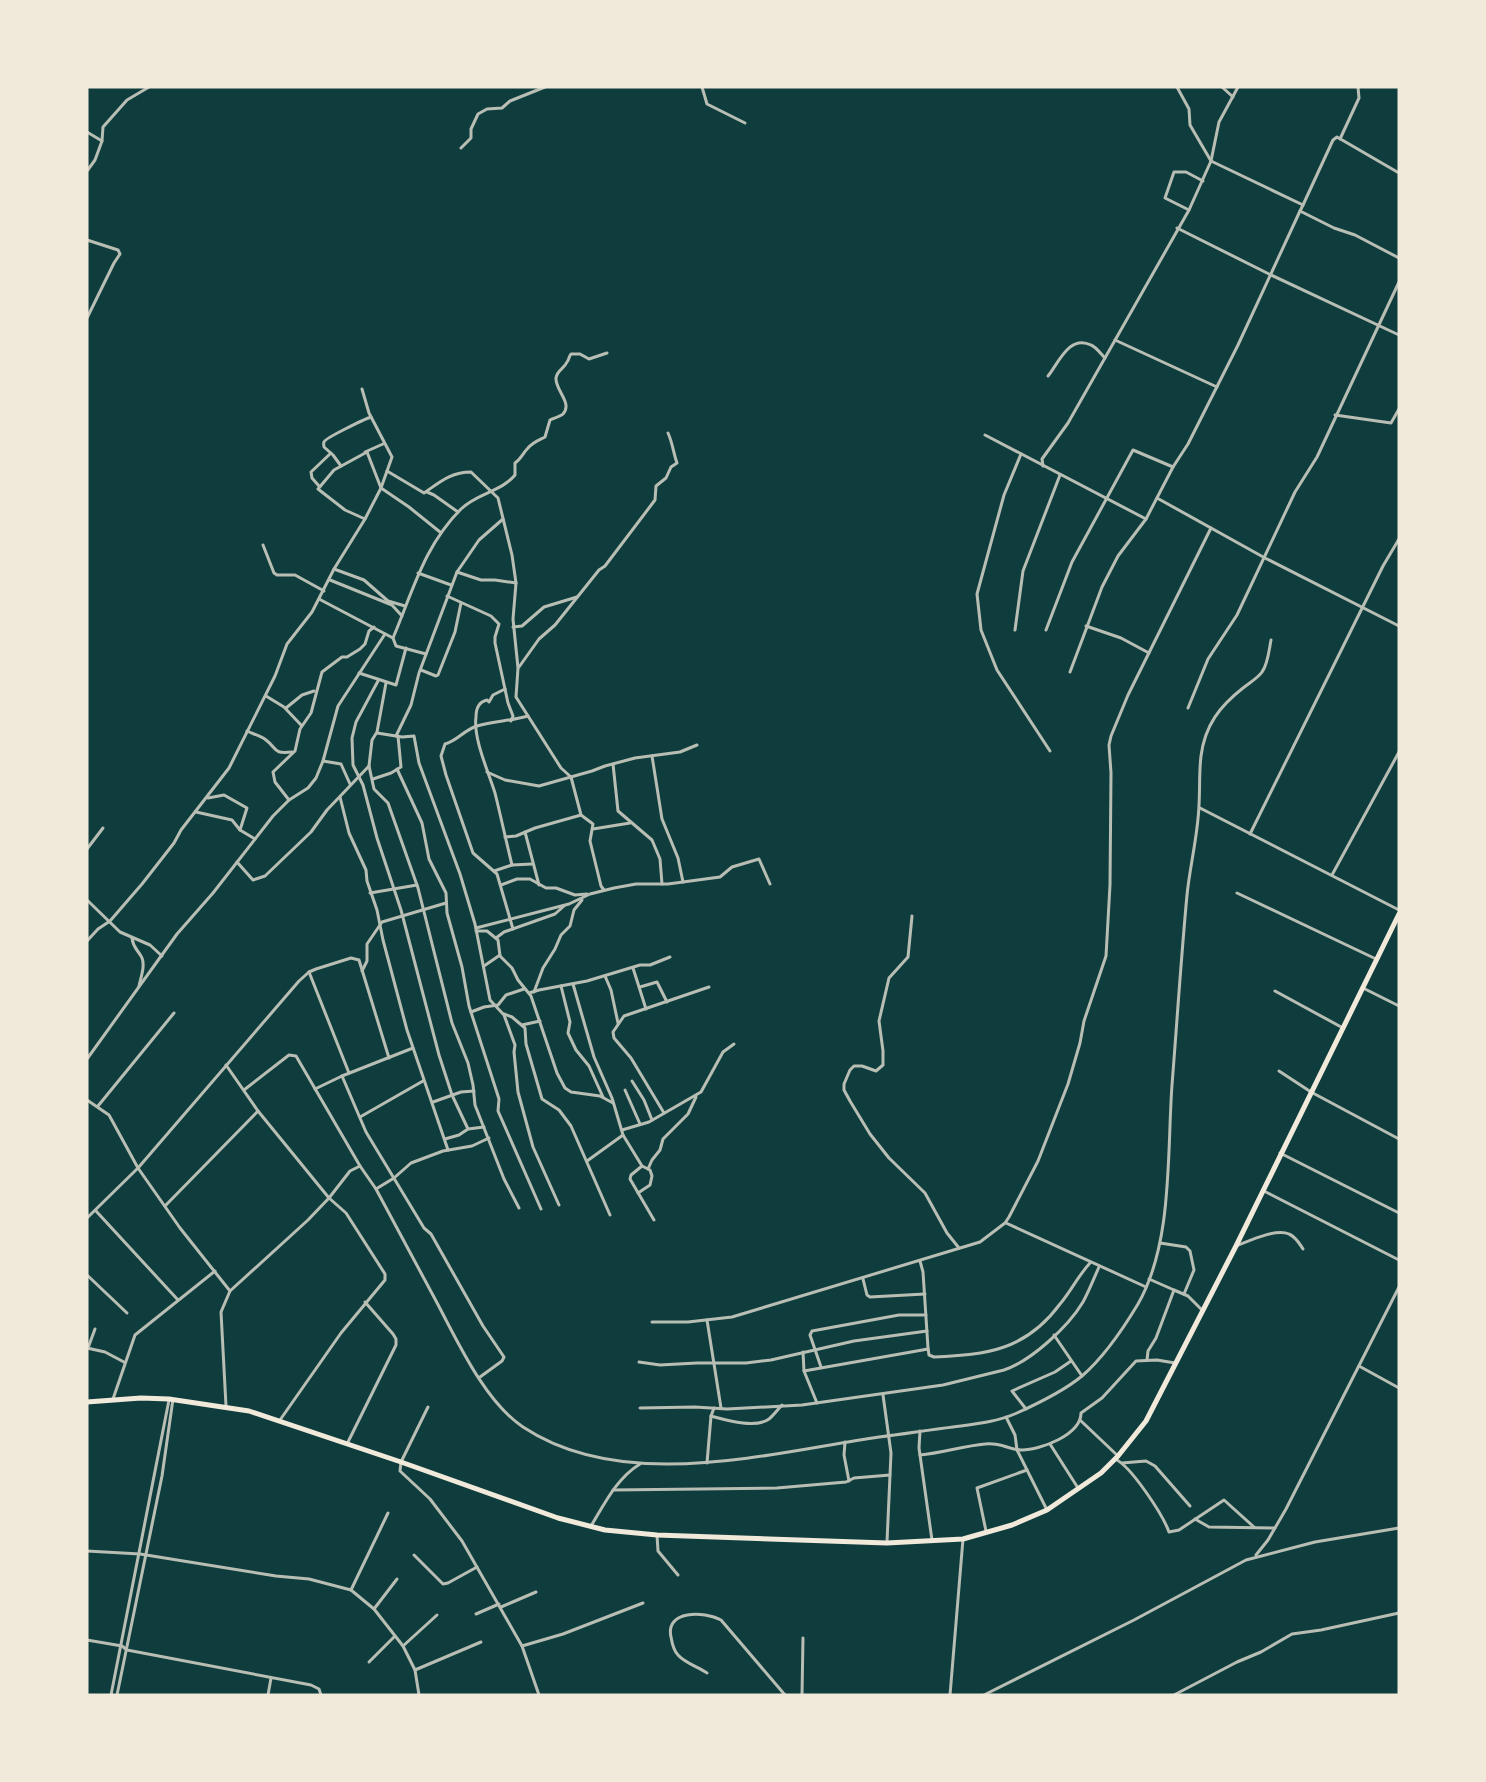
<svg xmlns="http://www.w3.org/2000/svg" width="1486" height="1782" viewBox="0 0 1486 1782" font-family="'Open Sans',sans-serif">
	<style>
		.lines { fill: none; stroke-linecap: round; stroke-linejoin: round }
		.minor { stroke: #b8beb3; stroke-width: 3 }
		.trunk { stroke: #f1e9da; stroke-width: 5 }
	</style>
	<rect width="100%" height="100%" fill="#0f3d3e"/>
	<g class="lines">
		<g class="minor">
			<polyline points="702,87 707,104 745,123"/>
			<polyline points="1177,87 1189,109 1190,125 1211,161 1303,205 1300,211 1334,228 1355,235 1399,258"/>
			<polyline points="1222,87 1233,97"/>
			<polyline points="87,132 102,141"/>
			<polyline points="1340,139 1359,98 1358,87"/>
			<polyline points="461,148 471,138 471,129 478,114 487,109 502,108 510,101 545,87"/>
			<polyline points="87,171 95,160 102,141 103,127 127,100 149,87"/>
			<polyline points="1303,205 1333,140 1337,137 1399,173"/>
			<polyline points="1189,210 1165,198 1174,172 1186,172 1203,181"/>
			<polyline points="1177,228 1269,274 1399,335"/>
			<polyline points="87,240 118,250 120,254 114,263 87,318"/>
			<polyline points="1115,340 1217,387"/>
			<path d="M1048,376C1058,364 1069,334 1091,345C1096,347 1101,354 1105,358"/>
			<polyline points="1335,415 1391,423 1399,409"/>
			<polyline points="985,435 1146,519"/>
			<polyline points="367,452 381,488 409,507 440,532"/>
			<polyline points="1021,454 1004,495 977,594 981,630 997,670 1050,751"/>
			<path d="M341,466L333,455L324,447C324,445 323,444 324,442C325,438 365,419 371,417"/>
			<polyline points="1043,466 1042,459 1068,423 1189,210 1211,161 1219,122 1238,87"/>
			<path d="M387,471L424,493C440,482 451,472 471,472L498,498L512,555L516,583L513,619L518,668L516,697L561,768L571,777L581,815L593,824L590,841L601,886L604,890"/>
			<polyline points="319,486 312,478 311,472 331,453"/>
			<polyline points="427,492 434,495 458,512"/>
			<polyline points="1157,498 1265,558 1399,626"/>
			<polyline points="365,519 345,510 318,489 334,470 367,452 365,452 383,444"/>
			<polyline points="263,545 274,573 277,575 295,575 324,591"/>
			<polyline points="334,569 364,580 388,601 405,606"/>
			<polyline points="457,572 481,580 495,580 516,583"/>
			<polyline points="418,573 451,585"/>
			<polyline points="330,580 392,605 402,616"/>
			<polyline points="447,596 491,616 499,624 495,637 495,643 508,703 513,716 511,721"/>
			<polyline points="319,599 393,638 396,646 426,654"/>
			<polyline points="1086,626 1121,638 1149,653"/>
			<polyline points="513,627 522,626 544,607 577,597"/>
			<polyline points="1015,630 1023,571 1060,475"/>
			<polyline points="1046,630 1072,562 1133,450 1173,467"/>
			<path d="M393,638C413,591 424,546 461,509C477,493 501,492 515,475V463C521,459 523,453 528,448C533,442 539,440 545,437L550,420C553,418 560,417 563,414C573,403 555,390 556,378C557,370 564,369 567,362C569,360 569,356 571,354H580L589,359L607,353"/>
			<path d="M519,667L539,639L555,625L599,570L605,566L655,500L656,486L666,478L671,467L677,463C673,452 673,444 668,433"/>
			<polyline points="421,670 436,676 438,675 455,632 461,603"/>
			<polyline points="1070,672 1102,587 1118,556 1146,519 1173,467 1188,444 1238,345 1300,211"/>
			<polyline points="359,673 396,685 406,648"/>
			<polyline points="378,681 356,722 352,738 353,765 363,785 377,838 401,910 439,1055 452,1095 468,1129"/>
			<polyline points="386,683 377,732 372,740 369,766 374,789 388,803 418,888 452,1023 468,1063 473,1085 475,1105 504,1179 519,1208"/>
			<path d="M505,689L493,695L489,702L487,700C478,702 476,709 476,717C473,739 489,773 495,793C501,817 506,841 512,865"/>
			<polyline points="266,696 284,707 301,725"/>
			<polyline points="286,708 302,695 314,691"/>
			<polyline points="1188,708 1208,659 1237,615 1295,492 1317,457 1399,282"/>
			<path d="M247,731C253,734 261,736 266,740C278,749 272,754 292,752"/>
			<polyline points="377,733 402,737 414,736 419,763 460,874 475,924 490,1000 504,1015 515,1045 514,1052 518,1092 533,1147 559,1205"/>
			<polyline points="396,736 411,705 419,673 457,572 479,540 503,519"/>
			<polyline points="652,756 662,819 678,858 683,882"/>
			<polyline points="323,761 341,764 350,784"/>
			<polyline points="613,764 618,811 652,840 660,859 662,884"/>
			<polyline points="397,769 422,823 429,859 446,893 447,913 462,967 469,1006 499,1099 498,1111 541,1209"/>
			<polyline points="487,772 505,780 539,786 592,771 605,766 635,758 680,752 697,745"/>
			<polyline points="373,779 391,773 401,767 398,736"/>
			<polyline points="340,797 349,833 366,870 367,881 377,910 383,940 407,1030 448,1150"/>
			<polyline points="208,798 224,795 247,808 240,830"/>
			<polyline points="289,800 275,782 273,772 295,751 300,729 311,713 322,672 342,657 347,657 360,649 365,644 369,631 374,627"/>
			<polyline points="1200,808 1399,910"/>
			<polyline points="196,812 232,820 240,830 255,839"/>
			<polyline points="593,829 630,823"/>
			<polyline points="525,832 539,885"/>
			<polyline points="1250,834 1383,566 1399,539"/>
			<polyline points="505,837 516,836 535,828 581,815"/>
			<polyline points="87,849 103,828"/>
			<polyline points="237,862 253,880 265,876 311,832 327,810 369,766"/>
			<polyline points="494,871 512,865 532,864"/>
			<polyline points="1332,875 1399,752"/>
			<polyline points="501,885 517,879 530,879 546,888 556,888 575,895 587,894"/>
			<polyline points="370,893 417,885"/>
			<polyline points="1237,893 1376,959"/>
			<polyline points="87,900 120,932 150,945 162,956"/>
			<polyline points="912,916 908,957 889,978 879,1021 883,1051 883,1065 876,1071 862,1066 854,1066 850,1070 844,1084 844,1090 850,1101 870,1134 889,1158 925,1193 947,1233 959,1248"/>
			<polyline points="476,928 569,904 590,894 614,888 636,884 668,884 720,877 732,867 759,859 770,884"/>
			<path d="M513,929L497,874L473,853L446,775L441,756L445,744C457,741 464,730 477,726C494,721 511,721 528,716"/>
			<polyline points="476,931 487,931 498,940 500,956 512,968 518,980 531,996 557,1073 565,1088 571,1092 600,1096 613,1103"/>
			<path d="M132,938C133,947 136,948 141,956C146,964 141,977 139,986"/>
			<polyline points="496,938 504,932 555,914 564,906"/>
			<polyline points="87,941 98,929 110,921 142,884 174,843 181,830 229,768 275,676 287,644 312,612 334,569 365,519 381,488 392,457 369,413 362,389"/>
			<polyline points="484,966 500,955"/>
			<polyline points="633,968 646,1009"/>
			<polyline points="362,971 367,961 367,944 382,922 446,903"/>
			<polyline points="309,972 349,1073"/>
			<polyline points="605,976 611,990 618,1023"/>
			<polyline points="573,984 594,1057 612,1098 623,1135 642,1166 650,1170 652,1176 650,1185 638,1193"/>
			<polyline points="561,986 570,1022 568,1033 576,1050 589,1066 603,1097"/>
			<polyline points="640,987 657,982 667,1002"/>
			<polyline points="1363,988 1399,1006"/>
			<polyline points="1275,991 1343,1028"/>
			<polyline points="534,992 543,968 555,949 561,935 570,926 574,910 582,900"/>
			<polyline points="529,993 539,990 587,981 640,965 650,965 670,957"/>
			<polyline points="471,1012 484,1007 498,1005 506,995 524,989"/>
			<polyline points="504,1014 512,1017 525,1028 526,1044 542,1099 559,1110 571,1126 610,1215"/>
			<polyline points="522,1025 540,1021"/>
			<polyline points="87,1059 177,934 213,893 273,816 289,800 308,788 316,778 323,761 338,706 385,634"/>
			<polyline points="226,1065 258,1111 329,1198 346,1213 385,1274 385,1280 341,1333 280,1420"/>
			<polyline points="1279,1071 1311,1092 1399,1139"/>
			<polyline points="342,1076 366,1132 424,1228 431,1234 483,1326 504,1357 502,1361 480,1377"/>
			<polyline points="632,1081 644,1100 652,1120"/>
			<polyline points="315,1089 342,1076 413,1048"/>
			<path d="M244,1090L289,1055L296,1056L360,1166L376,1189C396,1226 415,1262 435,1299C457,1340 484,1401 523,1427C624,1494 769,1453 879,1437C904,1434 928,1430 953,1427C975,1424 997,1422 1017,1413C1039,1403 1064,1391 1082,1376C1104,1357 1123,1329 1138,1304C1173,1243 1167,1154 1172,1085C1177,1022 1181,959 1187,895C1190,865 1198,835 1199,805C1200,789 1199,772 1201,756C1205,725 1220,706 1243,688C1249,683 1258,678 1262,672C1268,664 1269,650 1271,640"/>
			<polyline points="625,1090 640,1124"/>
			<polyline points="87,1100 109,1115 138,1168 180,1228 230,1291 221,1312 226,1406"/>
			<polyline points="433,1102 461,1092 474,1091"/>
			<polyline points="98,1106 174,1013"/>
			<polyline points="664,1113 631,1058 614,1038 613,1032 624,1016 709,987"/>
			<polyline points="360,1117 423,1081"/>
			<polyline points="622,1130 649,1122 701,1092 723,1052 734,1044"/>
			<polyline points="445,1139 459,1135 468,1129 484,1127"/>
			<polyline points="1280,1153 1399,1213"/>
			<polyline points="587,1161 623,1135"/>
			<polyline points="642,1166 631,1175 630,1179 654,1220"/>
			<polyline points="648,1169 652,1160 660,1150 663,1139 688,1114 696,1097"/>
			<polyline points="376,1189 394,1178 411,1163 443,1151 472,1146 489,1138"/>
			<polyline points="1264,1191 1399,1260"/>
			<polyline points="165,1206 258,1111"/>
			<polyline points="96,1211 178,1300"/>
			<polyline points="87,1218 138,1168 299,981 309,972 316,969 351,958 359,960 389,1058"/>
			<polyline points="1006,1223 1146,1287"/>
			<polyline points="1160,1243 1186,1247 1190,1251 1194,1270 1184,1294"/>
			<path d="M1236,1246C1249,1241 1276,1228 1289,1234C1296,1237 1299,1243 1303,1249"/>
			<path d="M920,1261L923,1272L928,1348L929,1355L934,1357C987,1355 1026,1350 1060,1304C1071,1291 1078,1276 1090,1263"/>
			<polyline points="87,1275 127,1313"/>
			<polyline points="863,1279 867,1295 870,1297 925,1294"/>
			<polyline points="1149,1279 1174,1290"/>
			<polyline points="230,1291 308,1220 329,1198 350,1171 360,1166"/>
			<polyline points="707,1320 721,1408"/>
			<polyline points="652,1322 688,1322 732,1317 980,1242 1005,1223 1009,1217 1038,1161 1068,1084 1080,1043 1084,1021 1106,956 1110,885 1111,773 1109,745 1111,736 1128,695 1211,528"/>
			<polyline points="1054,1335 1082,1376"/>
			<polyline points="87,1348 105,1352 124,1362"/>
			<polyline points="88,1348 95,1329"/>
			<polyline points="803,1352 804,1371 817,1403"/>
			<polyline points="1147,1360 1148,1351 1156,1338 1174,1290 1188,1296 1203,1311"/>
			<polyline points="639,1362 660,1365 697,1363 746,1363 771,1360 854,1341 927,1331"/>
			<polyline points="1359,1366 1399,1388"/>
			<polyline points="821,1367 810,1335 812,1331 899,1315 926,1315"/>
			<polyline points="804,1371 928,1349"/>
			<polyline points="883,1395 891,1453 887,1542"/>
			<polyline points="113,1399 135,1335 215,1271"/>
			<polyline points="428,1407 401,1462 400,1471 430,1499 462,1541 522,1646 539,1695"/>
			<path d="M640,1408L695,1407L727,1409L802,1405L943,1385L1004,1370C1031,1361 1068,1327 1083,1302C1089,1291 1094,1278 1099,1267"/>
			<polyline points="1026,1409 1012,1391 1055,1372 1071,1361"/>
			<path d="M711,1416C726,1420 755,1429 769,1419C774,1415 778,1409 782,1405"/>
			<polyline points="1006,1417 1015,1435 1017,1450 1047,1510"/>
			<polyline points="1080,1420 1118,1456"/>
			<polyline points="920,1431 919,1448 932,1540"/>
			<polyline points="845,1442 844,1455 849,1481"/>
			<polyline points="347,1444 396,1345 396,1339 393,1334 365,1302"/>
			<polyline points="1050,1444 1078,1488"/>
			<path d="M920,1455C942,1453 963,1446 985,1444C1001,1442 1009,1450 1022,1450C1040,1450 1081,1435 1081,1413L1102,1398L1136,1361L1157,1360L1175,1363"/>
			<path d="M1115,1459C1131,1466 1163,1515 1169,1532L1179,1530L1224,1500L1254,1527"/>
			<polyline points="707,1463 711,1416 714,1408"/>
			<polyline points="1122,1463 1146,1461 1155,1466 1190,1506"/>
			<polyline points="613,1490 777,1488 846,1482 854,1478 890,1475"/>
			<polyline points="1195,1519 1209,1527 1275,1528"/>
			<path d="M591,1526C605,1503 617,1478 640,1464"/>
			<polyline points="986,1531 977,1488 1027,1470"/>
			<polyline points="657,1535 658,1551 678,1575"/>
			<polyline points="87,1551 140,1554 276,1576 309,1579 351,1590 374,1609 403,1646 415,1670 419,1695"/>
			<polyline points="414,1555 443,1584 448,1583 477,1567"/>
			<polyline points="1256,1555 1268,1540 1286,1509 1399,1287"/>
			<polyline points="351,1590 388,1513"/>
			<polyline points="501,1607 536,1592"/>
			<polyline points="374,1609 397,1579"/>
			<polyline points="476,1614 499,1604"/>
			<polyline points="87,1640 122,1646 127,1650 311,1685 319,1689 321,1695"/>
			<polyline points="403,1646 437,1615"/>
			<polyline points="522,1646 563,1634 643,1603"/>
			<polyline points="369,1662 395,1636"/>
			<polyline points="415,1670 481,1642"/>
			<path d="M707,1673C698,1667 685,1663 678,1655C674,1651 672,1643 671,1637C665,1610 704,1611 721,1620L785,1695"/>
			<polyline points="111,1695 169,1400"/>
			<polyline points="117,1695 162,1476 173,1399"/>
			<polyline points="268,1695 271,1678"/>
			<polyline points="802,1695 803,1638"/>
			<polyline points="950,1695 963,1539"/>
			<polyline points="984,1695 1134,1620 1246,1560 1315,1542 1399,1528"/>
			<polyline points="1174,1695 1237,1662 1261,1652 1292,1634 1321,1630 1399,1613"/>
		</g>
		<polyline class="trunk" points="87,1402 141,1398 169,1399 249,1411 401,1462 558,1518 605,1530 657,1535 887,1543 963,1539 1012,1525 1047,1510 1101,1473 1118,1456 1146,1421 1236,1246 1399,914"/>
	</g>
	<rect width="1486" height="1782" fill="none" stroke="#f1e9da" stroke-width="177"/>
</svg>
